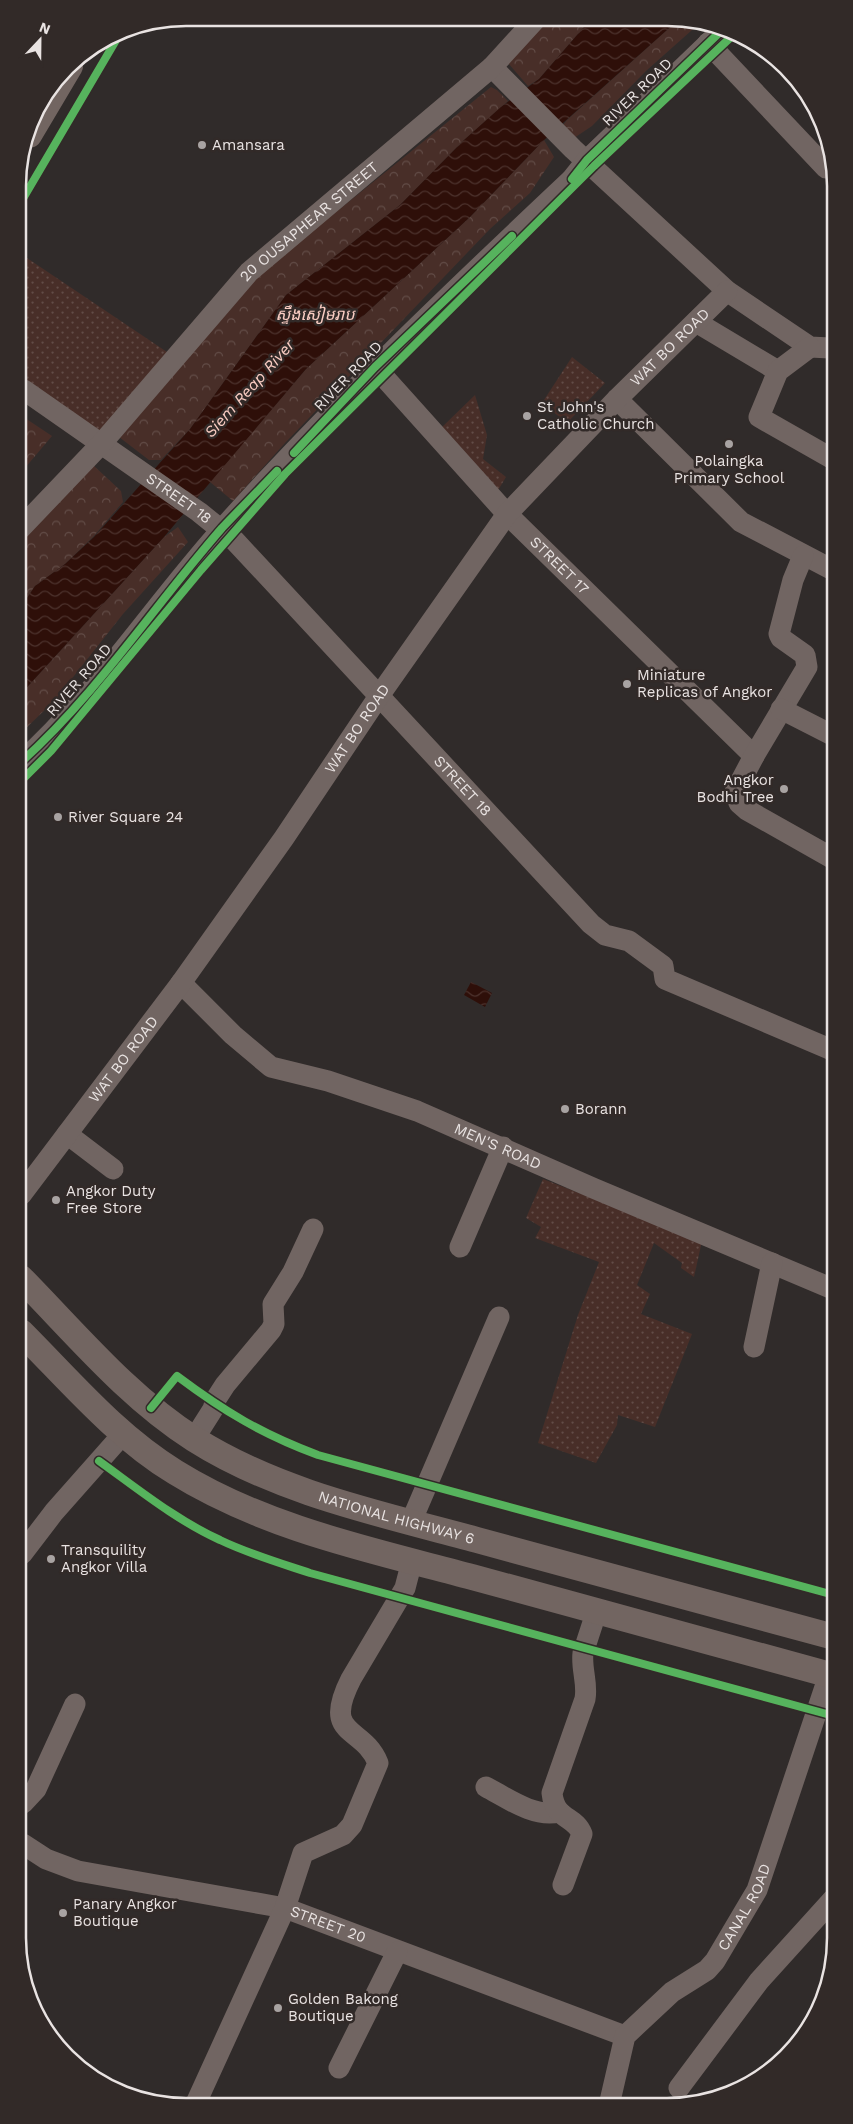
<svg xmlns="http://www.w3.org/2000/svg" width="853" height="2124" viewBox="0 0 853 2124" font-family="'Work Sans','Noto Sans Khmer',sans-serif">
	<style>
		.grass { fill: url(#grass-dots) }
		.forest { fill: url(#forest-crowns) }
		.water { fill: url(#water-waves) }
		.lines { fill: none; stroke-linecap: round; stroke-linejoin: round }
		.minor { stroke: #716562; stroke-width: 21 }
		.major { stroke: #726561; stroke-width: 26 }
		.cycleway-casing { stroke: #322a28; stroke-width: 11 }
		.cycleway { stroke: #56b35d; stroke-width: 8 }
		.poi-dot { fill: #a8a3a2; stroke: #322a28; stroke-width: 2 }
		.labels { text-anchor: middle; stroke-width: 5; stroke-linejoin: round; paint-order: stroke }
		.street-label { font-size: 15px; fill: #e9e3e2; stroke: #322a28 }
		.poi-label { font-size: 15px; fill: #e9e3e2; stroke: #322a28; text-anchor: start }
		.water-label { font-size: 16px; font-style: italic; fill: #f9ccc2; stroke: #322a28 }
		.rim { fill: none; stroke: #e9e3e2; stroke-width: 2.5 }
	</style>
	<defs>
		<pattern id="grass-dots" width="8" height="8" patternUnits="userSpaceOnUse" patternTransform="scale(1.25)"><rect width="8" height="8" fill="#482e28"/><path d="M2 2h.1M6 6h.1" fill="none" stroke="#624c47" stroke-width="1.8" stroke-linecap="round"/></pattern>
		<pattern id="forest-crowns" width="20" height="18" patternUnits="userSpaceOnUse" patternTransform="scale(1.25)"><rect width="20" height="18" fill="#482e28"/><path d="M2 6a3 3 0 1 1 6 0M12 15a3 3 0 1 1 6 0" fill="none" stroke="#624c47"/></pattern>
		<pattern id="water-waves" width="16" height="10" patternUnits="userSpaceOnUse" patternTransform="scale(1.25)"><rect width="16" height="10" fill="#2e0f09"/><path d="M0 5q4-4 8 0t8 0" fill="none" stroke="#4c322d"/></pattern>
	</defs>
	<rect width="100%" height="100%" fill="#302b2a"/>
	<g class="grass">
		<polygon points="18,252 170,354 101,433 18,377"/>
		<polygon points="572,357 605,383 567,423 542,403"/>
		<polygon points="475,395 487,435 483,459 506,477 497,492 439,430"/>
		<polygon points="543,1179 702,1241 694,1277 681,1268 682,1263 654,1243 637,1285 650,1294 641,1314 692,1334 655,1427 618,1415 617,1425 596,1463 538,1443 578,1315 599,1262 535,1238 541,1227 526,1218"/>
	</g>
	<g class="forest">
		<polygon points="547,20 590,20 539,79 528,86 508,63"/>
		<polygon points="677,21 701,22 646,71 592,126 571,140 559,130 567,120"/>
		<polygon points="491,87 497,90 508,101 464,140 400,205 286,295 190,429 161,460 149,460 119,437 248,283"/>
		<polygon points="544,140 554,157 530,193 490,229 285,443 233,501 210,482 306,369 470,217"/>
		<polygon points="19,414 52,436 19,475"/>
		<polygon points="93,465 121,491 123,502 94,536 65,564 35,586 19,610 19,545"/>
		<polygon points="178,527 188,542 123,614 55,700 20,734 19,696 164,537"/>
	</g>
	<g class="water">
		<polygon points="590,20 677,21 544,140 470,217 306,369 164,537 19,696 19,610 35,586 65,564 94,537 190,429 286,295 400,205 464,140 501,107 539,79"/>
		<polygon points="471,982 492,993 485,1007 464,995"/>
	</g>
	<g class="lines">
		<g class="minor">
			<polyline points="708,43 826,168"/>
			<polyline points="492,67 573,149 727,291 810,347 830,348"/>
			<polyline points="696,322 778,371"/>
			<polyline points="810,347 778,371 759,417 831,458"/>
			<path id="s1" d="M375,367L507,514L754,756"/>
			<path id="s2" d="M19,389L24,390L199,512L235,541L591,924L605,935L629,941L663,966L665,979L832,1050"/>
			<polyline points="617,399 741,522 831,569"/>
			<path id="s3" d="M19,530L102,443L249,272L492,67L535,20"/>
			<polyline points="803,556 793,580 779,634 781,638 805,655 807,667 754,756 735,792 739,803 747,810 832,858"/>
			<polyline points="781,709 832,735"/>
			<path d="M20,763C97,694 154,605 223,528C332,406 451,293 571,180L587,160L721,31"/>
			<path id="s4" d="M181,983L233,1035L271,1067L328,1081L417,1111L593,1188L833,1289"/>
			<polyline points="67,1134 113,1169"/>
			<path id="s5" d="M21,1195L181,983L284,838L379,696L507,514L617,399L727,291"/>
			<polyline points="460,1247 503,1147"/>
			<polyline points="754,1347 772,1263"/>
			<polyline points="194,1439 213,1409 216,1399 225,1385 271,1330 274,1324 273,1304 293,1272 313,1229"/>
			<polyline points="411,1522 499,1317"/>
			<polyline points="22,1554 54,1512 123,1434"/>
			<path d="M486,1787C507,1798 534,1818 559,1812"/>
			<polyline points="23,1803 36,1789 75,1704"/>
			<path id="s6" d="M23,1844L46,1859L78,1871L285,1908L625,2036"/>
			<path d="M563,1885L582,1834C575,1815 555,1821 552,1793L585,1699C588,1683 581,1669 583,1653L597,1610"/>
			<polyline points="339,2068 397,1952"/>
			<polyline points="679,2088 759,1981 835,1897"/>
			<path id="s7" d="M610,2101L625,2036L672,1992L707,1970L715,1961L757,1890L829,1675"/>
			<path d="M196,2103L285,1908L303,1853L343,1835L352,1825L378,1763C363,1725 321,1738 351,1679L405,1588L412,1561"/>
		</g>
		<g class="major">
			<polyline points="29,135 70,66"/>
			<path id="s8" d="M21,1278C76,1334 128,1397 194,1439C279,1493 382,1514 477,1540C596,1572 715,1604 834,1637"/>
			<path d="M21,1332C70,1381 116,1436 175,1472C265,1528 371,1550 472,1577C593,1610 714,1643 834,1676"/>
		</g>
		<g class="cycleway-casing">
			<g id="cycleway">
				<polyline points="572,179 587,160 721,31"/>
				<polyline points="18,207 122,30"/>
				<polyline points="294,453 375,367 512,236"/>
				<path d="M20,763C97,694 154,606 222,528C240,509 259,490 277,471"/>
				<polyline points="20,782 51,751 201,570 285,474 594,166 731,37"/>
				<path d="M151,1408L177,1376C225,1412 262,1434 318,1455L834,1595"/>
				<path d="M99,1461C138,1489 176,1520 220,1540C249,1554 280,1563 310,1573L834,1716"/>
			</g>
		</g>
		<use href="#cycleway" class="cycleway"/>
	</g>
	<g class="poi-dot">
		<circle cx="202" cy="145" r="5"/>
		<circle cx="527" cy="416" r="5"/>
		<circle cx="729" cy="444" r="5"/>
		<circle cx="627" cy="684" r="5"/>
		<circle cx="784" cy="789" r="5"/>
		<circle cx="58" cy="817" r="5"/>
		<circle cx="565" cy="1109" r="5"/>
		<circle cx="56" cy="1200" r="5"/>
		<circle cx="51" cy="1559" r="5"/>
		<circle cx="63" cy="1913" r="5"/>
		<circle cx="278" cy="2008" r="5"/>
	</g>
	<g class="labels">
		<g class="street-label">
			<text transform="translate(637 92) rotate(-44)" y="5">RIVER ROAD</text>
			<text dy="5" stroke="none"><textPath href="#s3" startOffset="424">20 OUSAPHEAR STREET</textPath></text>
			<text dy="5" stroke="none"><textPath href="#s5" startOffset="1070">WAT BO ROAD</textPath></text>
			<text transform="translate(348 376) rotate(-46)" y="5">RIVER ROAD</text>
			<text dy="5" stroke="none"><textPath href="#s2" startOffset="194">STREET 18</textPath></text>
			<text dy="5" stroke="none"><textPath href="#s1" startOffset="271">STREET 17</textPath></text>
			<text transform="translate(79 680) rotate(-49)" y="5">RIVER ROAD</text>
			<text dy="5" stroke="none"><textPath href="#s5" startOffset="575">WAT BO ROAD</textPath></text>
			<text dy="5" stroke="none"><textPath href="#s2" startOffset="599">STREET 18</textPath></text>
			<text dy="5" stroke="none"><textPath href="#s5" startOffset="170">WAT BO ROAD</textPath></text>
			<text dy="5" stroke="none"><textPath href="#s4" startOffset="364">MEN'S ROAD</textPath></text>
			<text dy="5" stroke="none"><textPath href="#s8" startOffset="455">NATIONAL HIGHWAY 6</textPath></text>
			<text dy="5" stroke="none"><textPath href="#s7" startOffset="246">CANAL ROAD</textPath></text>
			<text dy="5" stroke="none"><textPath href="#s6" startOffset="318">STREET 20</textPath></text>
		</g>
		<g class="poi-label">
			<text x="212" y="150">Amansara</text>
			<text x="537" y="412">St John's<tspan x="537" dy="17">Catholic Church</tspan></text>
			<text x="729" y="466" text-anchor="middle">Polaingka<tspan x="729" dy="17">Primary School</tspan></text>
			<text x="637" y="680">Miniature<tspan x="637" dy="17">Replicas of Angkor</tspan></text>
			<text x="774" y="785" text-anchor="end">Angkor<tspan x="774" dy="17">Bodhi Tree</tspan></text>
			<text x="68" y="822">River Square 24</text>
			<text x="575" y="1114">Borann</text>
			<text x="66" y="1196">Angkor Duty<tspan x="66" dy="17">Free Store</tspan></text>
			<text x="61" y="1555">Transquility<tspan x="61" dy="17">Angkor Villa</tspan></text>
			<text x="73" y="1909">Panary Angkor<tspan x="73" dy="17">Boutique</tspan></text>
			<text x="288" y="2004">Golden Bakong<tspan x="288" dy="17">Boutique</tspan></text>
		</g>
		<g class="water-label">
			<text x="315" y="320">ស្ទឹងសៀមរាប</text>
			<text transform="translate(249 388) rotate(-48)" y="6">Siem Reap River</text>
		</g>
	</g>
	<path d="M0 0H853V2124H0ZM186 26H667A160 160 0 0 1 827 186V1938A160 160 0 0 1 667 2098H186A160 160 0 0 1 26 1938V186A160 160 0 0 1 186 26Z" fill="#322a28" fill-rule="evenodd"/>
	<path class="rim" d="M186 26H667A160 160 0 0 1 827 186V1938A160 160 0 0 1 667 2098H186A160 160 0 0 1 26 1938V186A160 160 0 0 1 186 26Z"/>
	<g transform="translate(40 40) rotate(22)" stroke="#322a28" stroke-width="4" paint-order="stroke">
	<path d="M0-4L9 19L0 12L-9 19Z" fill="#e9e3e2"/>
	<text y="-8" font-size="14" font-weight="bold" text-anchor="middle" fill="#e9e3e2">N</text>
	</g>
</svg>
